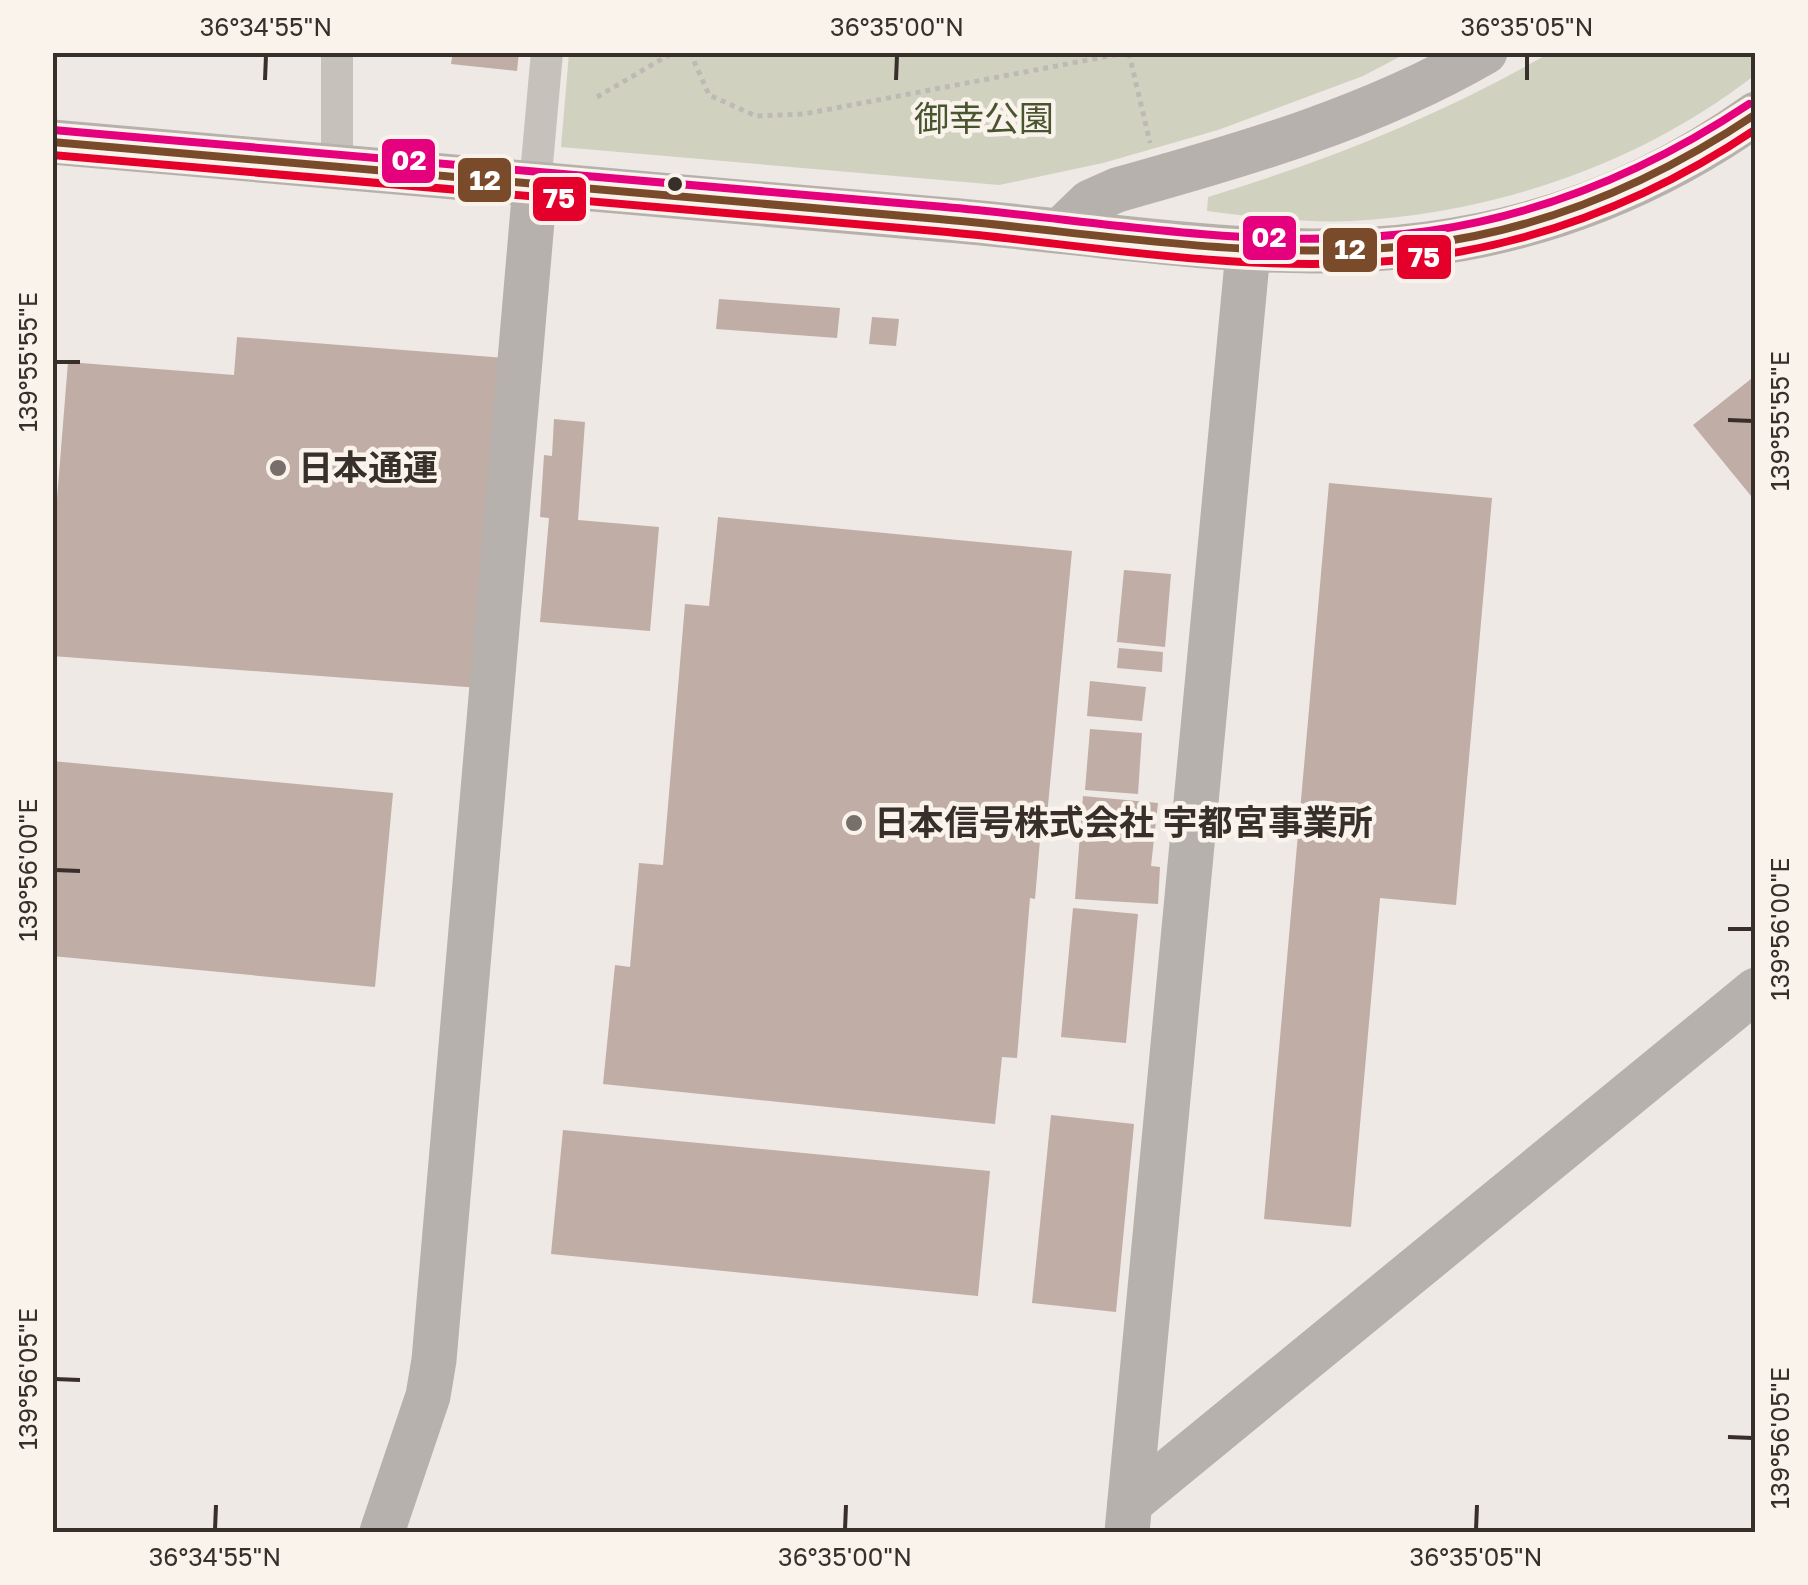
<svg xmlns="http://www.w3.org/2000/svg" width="1808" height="1585" viewBox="0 0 1808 1585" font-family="'Golos Text','Noto Sans JP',sans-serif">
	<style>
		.green { fill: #d0d2bf }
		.building { fill: #c0ada6 }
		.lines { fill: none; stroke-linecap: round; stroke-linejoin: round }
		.path { stroke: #bfb9b5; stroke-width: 5; stroke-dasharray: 5 5; stroke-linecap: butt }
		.street { stroke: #c7c1bc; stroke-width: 32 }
		.secondary { stroke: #b7b1ad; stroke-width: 45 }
		.bus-1-casing { stroke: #f9f3ec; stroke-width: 15 }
		.bus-2-casing { stroke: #f9f3ec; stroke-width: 15 }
		.bus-3-casing { stroke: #f9f3ec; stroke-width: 15 }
		.bus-1 { stroke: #7a4b2a; stroke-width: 8 }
		.bus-2 { stroke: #e4002b; stroke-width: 8 }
		.bus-3 { stroke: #e5007d; stroke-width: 8 }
		.ticks { fill: none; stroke: #382e2a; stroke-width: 4 }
		.bus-dot { fill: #382e2a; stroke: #f9f3ec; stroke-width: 4 }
		.poi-dot { fill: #786f6b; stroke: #f9f3ec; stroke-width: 4 }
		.labels { text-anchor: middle; stroke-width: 9; stroke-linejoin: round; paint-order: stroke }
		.park-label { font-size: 35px; fill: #48552f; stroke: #f9f3ec }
		.poi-label { font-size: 35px; font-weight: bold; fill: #382e2a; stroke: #f9f3ec; text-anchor: start }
		.line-badge { stroke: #f9f3ec; stroke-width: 4 }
		.badge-label { font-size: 28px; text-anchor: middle; font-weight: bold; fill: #fff }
		.neatline { fill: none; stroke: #382e2a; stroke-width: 4 }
		.ticks-label { font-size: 25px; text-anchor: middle; fill: #382e2a }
	</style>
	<rect width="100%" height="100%" fill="#eee9e4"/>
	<g class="green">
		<path d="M1551,52L1755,53V75C1640,164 1497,213 1352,221C1305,223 1254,217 1207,211L1208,197C1326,161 1443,115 1551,52Z"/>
		<polygon points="569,53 569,52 1407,53 1363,76 1218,130 1103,163 999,185 561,147"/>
	</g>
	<g class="building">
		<polygon points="453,52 519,52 517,71 451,64"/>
		<polygon points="719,299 840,308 837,338 716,329"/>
		<polygon points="872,317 899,319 896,346 869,344"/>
		<polygon points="237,337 505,358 480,688 52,656 52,561 68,362 234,375"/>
		<polygon points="1756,375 1756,502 1693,425"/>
		<polygon points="554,419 585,422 578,520 659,527 650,631 540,622 549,518 540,517 544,455 552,456"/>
		<polygon points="1329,483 1492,498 1456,905 1380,898 1351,1227 1264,1219"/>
		<polygon points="718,517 1072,551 1047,816 1042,816 1035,899 1030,898 1017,1058 1002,1057 995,1124 603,1084 615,965 630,967 639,863 663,865 685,604 709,606"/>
		<polygon points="1124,570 1171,574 1165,647 1117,642"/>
		<polygon points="1119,648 1163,652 1162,672 1117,668"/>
		<polygon points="1090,681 1146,687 1142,721 1087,716"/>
		<polygon points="1090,729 1142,733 1138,794 1085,790"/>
		<polygon points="52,761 393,793 375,987 52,956"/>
		<polygon points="1083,796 1158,803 1151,866 1160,867 1158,904 1075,899"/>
		<polygon points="1073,908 1138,914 1126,1043 1061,1037"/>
		<polygon points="1051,1115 1134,1124 1116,1312 1032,1303"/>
		<polygon points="563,1130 990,1171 978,1296 551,1254"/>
	</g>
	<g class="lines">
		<g class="path">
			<polyline points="690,52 709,95 756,116 804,114 1130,52"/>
			<polyline points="1129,53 1150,143"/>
			<polyline points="597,97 674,52"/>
		</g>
		<g class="street">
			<polyline points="337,52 337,168"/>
			<polyline points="535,186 547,52"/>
		</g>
		<g class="secondary">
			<path d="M52,142C351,169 650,195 948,220C1108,233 1267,265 1427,244C1546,229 1658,184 1756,114"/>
			<path d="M1061,230L1090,202L1117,190C1243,155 1371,118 1485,52"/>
			<polyline points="1130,1503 1756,990"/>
			<polyline points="382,1532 428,1396 434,1360 535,186"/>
			<polyline points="1127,1532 1248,252"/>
		</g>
		<g class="bus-1-casing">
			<path id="bus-1" d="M52,142C348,169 644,194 939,219C1101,233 1263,264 1426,244C1546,229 1656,181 1756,114"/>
		</g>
		<g class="bus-2-casing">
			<path id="bus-2" d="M52,155C351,181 649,206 947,232C1108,247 1272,279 1434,256C1551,239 1658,195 1756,129"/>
		</g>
		<g class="bus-3-casing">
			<path id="bus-3" d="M53,130C350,156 647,181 945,207C1105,221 1268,254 1429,231C1547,214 1651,169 1749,104"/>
		</g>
		<use href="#bus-1" class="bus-1"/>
		<use href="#bus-2" class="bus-2"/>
		<use href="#bus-3" class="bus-3"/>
	</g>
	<path class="ticks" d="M265,80L266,55M896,80L897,55M1527,80V55M55,362H80M1728,420L1753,421M55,870L80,871M1728,929H1753M55,1379L80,1380M1728,1437L1753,1438M215,1530L216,1505M845,1530L846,1505M1476,1530L1477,1505"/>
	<circle class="bus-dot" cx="675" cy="184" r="9"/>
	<g class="poi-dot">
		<circle cx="278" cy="468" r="10"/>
		<circle cx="854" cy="823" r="10"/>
	</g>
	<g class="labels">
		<g class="park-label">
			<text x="984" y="131">御幸公園</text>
		</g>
		<g class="poi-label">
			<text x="298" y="480">日本通運</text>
			<text x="874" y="835">日本信号株式会社 宇都宮事業所</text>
		</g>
	</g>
	<g class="line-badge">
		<rect x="380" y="137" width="57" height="48" rx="10" fill="#e5007d"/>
		<rect x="456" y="156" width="57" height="48" rx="10" fill="#7a4b2a"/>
		<rect x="531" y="175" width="57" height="48" rx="10" fill="#e4002b"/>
		<rect x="1241" y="214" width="57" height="48" rx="10" fill="#e5007d"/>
		<rect x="1321" y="226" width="58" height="48" rx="10" fill="#7a4b2a"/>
		<rect x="1395" y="233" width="58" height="48" rx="10" fill="#e4002b"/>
	</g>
	<g class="badge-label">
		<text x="409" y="170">02</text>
		<text x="485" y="190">12</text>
		<text x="559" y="208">75</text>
		<text x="1269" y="247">02</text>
		<text x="1350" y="259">12</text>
		<text x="1424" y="267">75</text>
	</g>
	<rect width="1808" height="1585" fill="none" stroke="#f9f3ec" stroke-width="110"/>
	<rect x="55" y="55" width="1698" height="1475" class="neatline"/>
	<g class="ticks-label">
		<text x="266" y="36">36°34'55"N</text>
		<text x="897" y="36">36°35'00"N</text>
		<text x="1527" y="36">36°35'05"N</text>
		<text transform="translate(28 362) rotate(-90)" y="9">139°55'55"E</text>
		<text transform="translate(1780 421) rotate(-90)" y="9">139°55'55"E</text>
		<text transform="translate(28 870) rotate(-90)" y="9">139°56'00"E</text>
		<text transform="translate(1780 929) rotate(-90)" y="9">139°56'00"E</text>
		<text transform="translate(28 1379) rotate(-90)" y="9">139°56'05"E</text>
		<text transform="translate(1780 1438) rotate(-90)" y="9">139°56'05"E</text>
		<text x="215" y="1566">36°34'55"N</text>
		<text x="845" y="1566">36°35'00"N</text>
		<text x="1476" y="1566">36°35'05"N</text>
	</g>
</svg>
